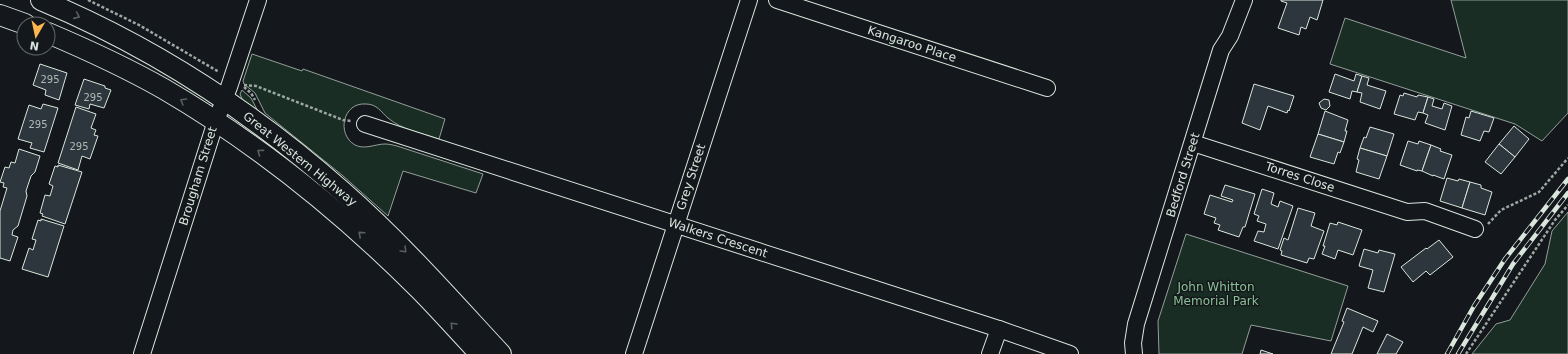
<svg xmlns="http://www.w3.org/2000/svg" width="1568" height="354" viewBox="0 0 1568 354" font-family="'DejaVu Sans',sans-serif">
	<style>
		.green { fill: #1a2d24; stroke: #939e99 }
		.building { fill: #2c363c; stroke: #d8e6dc }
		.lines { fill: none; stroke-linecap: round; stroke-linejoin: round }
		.minor-casing { stroke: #d8e6dc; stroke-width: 18 }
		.major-casing { stroke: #d8e6dc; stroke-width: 22 }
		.path { stroke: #9da8a2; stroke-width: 2.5; stroke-dasharray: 3 2; stroke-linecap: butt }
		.minor { stroke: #14181c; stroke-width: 16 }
		.major { stroke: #14181c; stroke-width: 20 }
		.rail-casing { stroke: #d8e6dc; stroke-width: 4.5 }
		.rail { stroke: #14181c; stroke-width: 3; stroke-dasharray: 9; stroke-linecap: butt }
		.oneway { stroke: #59605f }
		.labels { text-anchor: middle; stroke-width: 3; stroke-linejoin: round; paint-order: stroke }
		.number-label { font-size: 10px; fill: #adbab4 }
		.street-label { font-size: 12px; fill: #d8e6dc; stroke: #14181c }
		.park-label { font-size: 12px; fill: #8ac095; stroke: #14181c }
	</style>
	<rect width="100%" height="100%" fill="#14181c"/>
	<g class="green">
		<polygon points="1451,0 1568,0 1568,113 1542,141 1515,124 1330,64 1345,18 1466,58"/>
		<path d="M252,54L302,71L303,69L445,119L439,139C422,133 402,130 388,118C381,112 377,104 366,104C343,102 336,134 355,145C365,150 375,144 385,144C389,144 393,145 397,146L483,174L476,193L403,171L388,216L342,175L265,113L255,93L244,84L243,81Z"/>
		<polygon points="242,90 251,98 261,117 244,104 240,94"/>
		<polygon points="1568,212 1568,354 1472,354 1496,324 1510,320 1545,264 1552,231"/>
		<polygon points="1186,234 1348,286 1331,341 1251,325 1242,354 1159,354 1158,321"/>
	</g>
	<g class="building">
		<polygon points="1281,0 1323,0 1317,20 1310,17 1306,29 1301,27 1299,35 1278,28 1287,3 1281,1"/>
		<polygon points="40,64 67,73 59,100 45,95 46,90 33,85"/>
		<polygon points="1335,74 1354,81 1356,74 1362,76 1357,92 1352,91 1350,99 1329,92"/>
		<polygon points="1362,76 1369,78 1367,85 1386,91 1380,109 1360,102 1362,93 1357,92"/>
		<polygon points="84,79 105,86 105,88 111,90 104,108 90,104 89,109 75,105"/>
		<polygon points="1254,84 1294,96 1289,111 1288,110 1287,113 1268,106 1260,130 1242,123"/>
		<polygon points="1404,93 1417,97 1418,95 1428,97 1423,113 1418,112 1415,120 1394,114 1400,95 1403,96"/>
		<polygon points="1428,97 1434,99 1432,106 1442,109 1444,103 1452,106 1445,130 1425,123 1428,115 1423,113"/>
		<polygon points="1324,99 1329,100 1330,106 1326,110 1321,108 1319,103"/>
		<polygon points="43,104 58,108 44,152 30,148 32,143 18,139 29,105 41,109"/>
		<polygon points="76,107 96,114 91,128 96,130 94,135 98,136 90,159 82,156 78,170 58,163"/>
		<polygon points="1325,111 1348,120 1345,131 1347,131 1344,142 1318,134"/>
		<polygon points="1471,111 1494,118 1489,132 1484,131 1480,141 1461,135 1466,117 1469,118"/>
		<polygon points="1514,126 1529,139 1515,157 1499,144"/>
		<polygon points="1370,127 1394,134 1387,156 1360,148 1364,137 1366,138"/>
		<polygon points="1318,134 1344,142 1340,153 1338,152 1334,164 1310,157"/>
		<polygon points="1408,141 1418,144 1419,141 1431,145 1422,171 1417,170 1417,171 1400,165"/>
		<polygon points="1499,144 1515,157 1501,174 1485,162"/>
		<polygon points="1431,145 1441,149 1440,151 1452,155 1444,179 1433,175 1433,176 1422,171"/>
		<polygon points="1360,148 1387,156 1379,179 1356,172 1359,160 1357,159"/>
		<polygon points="19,149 40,156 35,172 31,176 26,191 27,196 18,226 13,230 12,235 18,237 10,261 0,258 0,211 7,188 3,187 4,183 0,182 5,167 9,168 11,162 15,163"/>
		<polygon points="58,165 82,172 65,224 42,216 43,214 40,213 45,195 50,196 53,186 49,184 55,166 58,167"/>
		<polygon points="1447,178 1458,181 1459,179 1470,182 1462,208 1440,201"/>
		<polygon points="1470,182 1481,185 1481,188 1492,192 1485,215 1462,208"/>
		<polygon points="1225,185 1255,194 1245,227 1243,227 1239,237 1218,230 1220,225 1214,223 1216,218 1204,214 1210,195 1232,202 1233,200 1221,196"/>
		<polygon points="1262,189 1274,193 1271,204 1278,207 1280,201 1293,206 1278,249 1254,241 1258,231 1264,232 1266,224 1257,221 1259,216 1254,214"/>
		<polygon points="1298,208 1315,213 1311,226 1324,231 1314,259 1309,258 1307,263 1281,255 1282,251 1280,250 1284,238 1288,240"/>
		<polygon points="41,219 64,226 48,277 22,269 29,248 33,250 36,240 32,239 38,220 41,221"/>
		<polygon points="1338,222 1362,230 1353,255 1338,250 1335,259 1322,254 1325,246 1323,246 1330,223 1337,225"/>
		<polygon points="1439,240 1453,257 1430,275 1426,271 1413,282 1401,267 1426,248 1427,249"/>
		<polygon points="1364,249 1378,253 1379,250 1395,254 1384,292 1368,288 1373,270 1359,266"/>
		<polygon points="1347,308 1378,321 1373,332 1363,327 1352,354 1331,354 1344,322 1342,321"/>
		<polygon points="1387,334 1403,342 1396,354 1377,354"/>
		<polygon points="1261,350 1273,354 1260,354"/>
	</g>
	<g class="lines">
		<g class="minor-casing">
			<g id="minor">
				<polyline points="777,0 1047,88"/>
				<polyline points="365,124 999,329 1070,354"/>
				<polyline points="1193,143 1407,212 1425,211 1475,229"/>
				<polyline points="142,354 216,121 229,87 258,0"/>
				<polyline points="634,354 749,0"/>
				<polyline points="990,354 999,329"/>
				<polyline points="1134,354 1133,343 1136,324 1221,50 1230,36 1244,0"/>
			</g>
		</g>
		<g class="major-casing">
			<g id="major">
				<path d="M41,0C151,46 254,113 343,192C400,242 450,299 501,354"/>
				<polyline points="0,15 25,24"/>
				<path d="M48,33C88,50 127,68 164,89C258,144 342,212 418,288C439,309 459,332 480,354"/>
			</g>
		</g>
		<g class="path">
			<polyline points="88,0 139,25 219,72"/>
			<polyline points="244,85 256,86 343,120 351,121"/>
			<polyline points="244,87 251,93 255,100"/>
			<polyline points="1488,224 1501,210 1539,192 1568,158"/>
			<polyline points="1466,354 1555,220 1568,205"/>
		</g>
		<use href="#minor" class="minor"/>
		<use href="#major" class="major"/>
		<g class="rail-casing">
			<g id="rail">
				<polyline points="1447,354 1474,306 1505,259 1568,179"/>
				<polyline points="1458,354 1513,264 1568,193"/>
			</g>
		</g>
		<use href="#rail" class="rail"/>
	</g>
	<defs><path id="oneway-chevron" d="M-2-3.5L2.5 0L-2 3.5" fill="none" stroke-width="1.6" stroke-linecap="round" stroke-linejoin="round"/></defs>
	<g class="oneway">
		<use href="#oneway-chevron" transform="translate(77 16) rotate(24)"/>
		<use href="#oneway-chevron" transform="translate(183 101) rotate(-149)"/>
		<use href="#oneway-chevron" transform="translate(260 152) rotate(-144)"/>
		<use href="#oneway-chevron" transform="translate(361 234) rotate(-138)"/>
		<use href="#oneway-chevron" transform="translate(404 250) rotate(45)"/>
		<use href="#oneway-chevron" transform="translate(453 325) rotate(-133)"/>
	</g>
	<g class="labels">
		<g class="number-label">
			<text x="50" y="83">295</text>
			<text x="93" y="101">295</text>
			<text x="38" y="128">295</text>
			<text x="79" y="150">295</text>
		</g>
		<g class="street-label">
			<text transform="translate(912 44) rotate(18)" y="4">Kangaroo Place</text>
			<text transform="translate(300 159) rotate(39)" y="4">Great Western Highway</text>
			<text transform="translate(1183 175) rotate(-73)" y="4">Bedford Street</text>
			<text transform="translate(198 176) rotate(-73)" y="4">Brougham Street</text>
			<text transform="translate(691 177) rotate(-72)" y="4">Grey Street</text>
			<text transform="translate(1300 177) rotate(18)" y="4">Torres Close</text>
			<text transform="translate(718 238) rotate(18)" y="4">Walkers Crescent</text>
		</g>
		<g class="park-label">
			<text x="1216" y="291">John Whitton<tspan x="1216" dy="14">Memorial Park</tspan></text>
		</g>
	</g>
	<g transform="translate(36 36) rotate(189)"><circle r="19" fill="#14181c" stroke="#626a69"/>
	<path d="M0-3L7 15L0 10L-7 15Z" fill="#ffb74d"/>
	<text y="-6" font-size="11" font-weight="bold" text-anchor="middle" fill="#d8e6dc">N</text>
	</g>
</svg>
